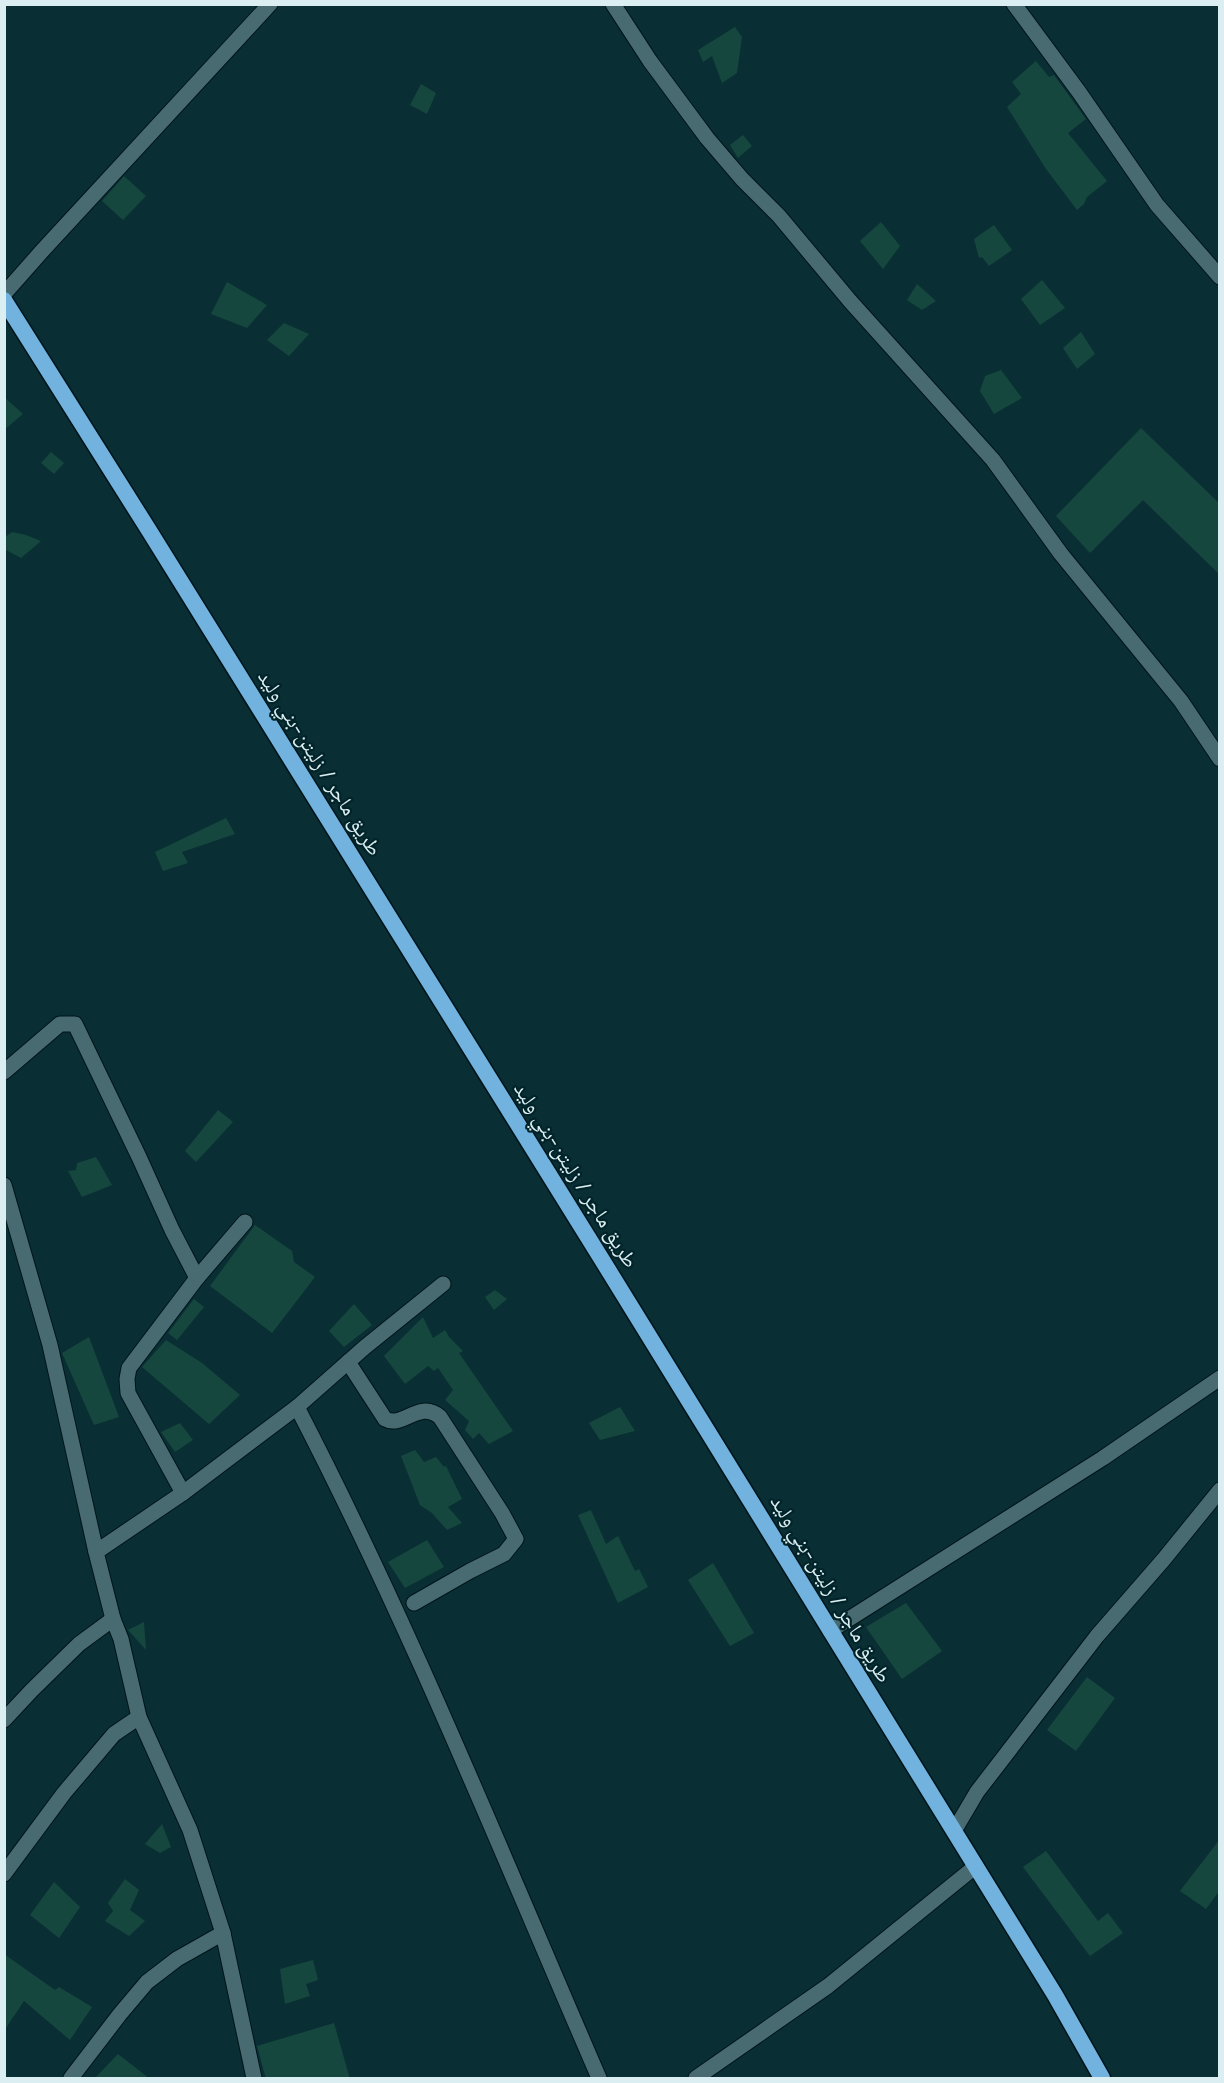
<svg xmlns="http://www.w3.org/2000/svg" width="1224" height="2083" viewBox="0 0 1224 2083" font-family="'Titillium Web','Noto Naskh Arabic',sans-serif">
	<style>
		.building { fill: #16473e }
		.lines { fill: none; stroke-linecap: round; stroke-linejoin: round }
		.minor-casing { stroke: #001519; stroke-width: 17 }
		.tertiary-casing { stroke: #001519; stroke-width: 17 }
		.trunk-casing { stroke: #001519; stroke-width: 19 }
		.minor { stroke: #486b72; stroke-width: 15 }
		.tertiary { stroke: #486b72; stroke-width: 15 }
		.trunk { stroke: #72b2df; stroke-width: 16 }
		.labels { text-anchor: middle; stroke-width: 4.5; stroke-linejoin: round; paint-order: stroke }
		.street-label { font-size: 21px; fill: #dbeff2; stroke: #00242a }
	</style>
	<rect width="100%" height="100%" fill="#092e34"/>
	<g class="building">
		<polygon points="735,27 742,37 737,73 722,83 712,56 703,62 698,50"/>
		<polygon points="1036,61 1049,77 1054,75 1086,119 1068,133 1107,181 1087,197 1084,204 1077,210 1046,169 1007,107 1021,94 1012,82"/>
		<polygon points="421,84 436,93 427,114 410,105"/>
		<polygon points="743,135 752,146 738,158 730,145"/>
		<polygon points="124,176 146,196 123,220 102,201"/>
		<polygon points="881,222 900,246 883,269 860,241"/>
		<polygon points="994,225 1012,250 989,266 982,257 979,258 974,239"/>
		<polygon points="1042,280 1065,308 1040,325 1021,299"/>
		<polygon points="227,282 267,305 247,328 211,314"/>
		<polygon points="917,284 936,301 922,310 907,300"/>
		<polygon points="284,323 309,334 289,356 267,340"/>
		<polygon points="1081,332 1095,354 1077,369 1063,348"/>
		<polygon points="1001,370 1022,398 994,414 980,391 985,376"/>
		<polygon points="4,397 23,414 4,430"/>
		<polygon points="1141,428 1220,504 1220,575 1143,500 1090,553 1056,516"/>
		<polygon points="51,452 64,463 54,474 41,463"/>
		<polygon points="12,532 26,535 41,541 21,558 4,549 4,538"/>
		<polygon points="226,818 235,834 182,852 188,863 163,871 155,852"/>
		<polygon points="218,1110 233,1122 196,1162 185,1151"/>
		<polygon points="96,1157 112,1185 82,1197 68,1171 76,1170 77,1163"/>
		<polygon points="255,1225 292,1251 294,1262 315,1277 272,1333 210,1286"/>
		<polygon points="495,1290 507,1299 494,1310 485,1297"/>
		<polygon points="194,1299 204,1307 177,1340 168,1333"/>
		<polygon points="354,1304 372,1325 344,1347 329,1331"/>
		<polygon points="423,1317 433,1338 445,1330 449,1337 463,1351 459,1353 513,1431 489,1444 479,1433 473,1439 465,1430 469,1421 445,1400 453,1390 438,1368 434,1371 428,1366 405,1384 384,1356"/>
		<polygon points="89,1337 119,1417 94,1425 62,1353"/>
		<polygon points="166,1340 202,1363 240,1395 209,1424 142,1367"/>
		<polygon points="620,1407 635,1431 600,1440 589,1423"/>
		<polygon points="180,1423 193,1440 175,1452 161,1432"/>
		<polygon points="415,1450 424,1462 436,1457 444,1467 446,1466 462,1499 448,1507 462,1523 447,1530 432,1513 420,1505 401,1456"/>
		<polygon points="591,1510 606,1544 618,1536 635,1571 639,1569 648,1587 618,1603 578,1515"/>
		<polygon points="427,1540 444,1567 405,1588 388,1562"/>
		<polygon points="713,1563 754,1633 730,1646 688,1580"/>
		<polygon points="906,1603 942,1651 902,1679 866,1627"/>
		<polygon points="144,1622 146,1650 128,1630"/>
		<polygon points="1087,1677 1115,1698 1076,1751 1047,1730"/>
		<polygon points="162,1824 171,1847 160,1853 145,1844"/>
		<polygon points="1220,1839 1220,1890 1206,1909 1180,1891"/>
		<polygon points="1046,1851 1098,1921 1108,1913 1123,1933 1090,1956 1023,1867"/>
		<polygon points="125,1879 139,1890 130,1910 145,1921 129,1936 105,1921 113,1911 108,1903"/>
		<polygon points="54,1882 80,1907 59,1938 30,1915"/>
		<polygon points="4,1954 55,1990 59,1987 92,2007 70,2040 24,2001 4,2031"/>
		<polygon points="313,1960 318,1980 306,1984 310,1996 285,2004 280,1969"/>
		<polygon points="334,2023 350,2079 266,2079 257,2046"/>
		<polygon points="118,2054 150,2079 94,2079"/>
	</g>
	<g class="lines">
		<g class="minor-casing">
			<g id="minor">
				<polyline points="613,4 650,61 707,138 742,179 779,216 850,301 993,460 1061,554 1181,701 1220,759"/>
				<polyline points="1014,4 1079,92 1157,205 1220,277"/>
				<polyline points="4,1072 60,1024 75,1024 139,1157 172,1230 197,1278"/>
				<polyline points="4,1185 50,1345 96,1552 113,1619 121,1639 139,1717 190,1830 223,1933 254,2078"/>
				<path d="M348,1362L385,1419C403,1429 419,1399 440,1417L502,1513L516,1539L504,1554L470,1571L414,1603"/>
				<polyline points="297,1407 365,1347 443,1284"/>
				<polyline points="183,1493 128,1393 127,1379 129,1368 197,1278 245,1222"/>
				<path d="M96,1552L183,1493L297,1407C410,1625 502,1854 599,2078"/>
				<polyline points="830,1631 1103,1458 1220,1378"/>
				<polyline points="4,1720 32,1690 79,1644 113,1619"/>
				<polyline points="954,1831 977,1792 1097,1636 1164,1559 1220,1490"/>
				<polyline points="4,1874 64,1793 114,1734 139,1717"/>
				<polyline points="71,2078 120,2014 147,1982 177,1959 223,1933"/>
				<polyline points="696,2078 828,1986 976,1866"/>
			</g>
		</g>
		<g class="tertiary-casing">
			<polyline id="tertiary" points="4,294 42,251 270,4"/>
		</g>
		<g class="trunk-casing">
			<polyline id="trunk" points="4,300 150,532 604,1263 1055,1995 1102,2078"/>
		</g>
		<use href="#minor" class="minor"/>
		<use href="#tertiary" class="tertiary"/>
		<use href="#trunk" class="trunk"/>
	</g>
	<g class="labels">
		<g class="street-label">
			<text transform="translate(320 763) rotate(58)" y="7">طريق ماجر / زليتن-بني وليد</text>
			<text transform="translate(576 1175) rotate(58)" y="7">طريق ماجر / زليتن-بني وليد</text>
			<text transform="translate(831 1589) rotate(59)" y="7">طريق ماجر / زليتن-بني وليد</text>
		</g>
	</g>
	<rect width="1224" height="2083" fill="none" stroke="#dbeff2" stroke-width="12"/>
</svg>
